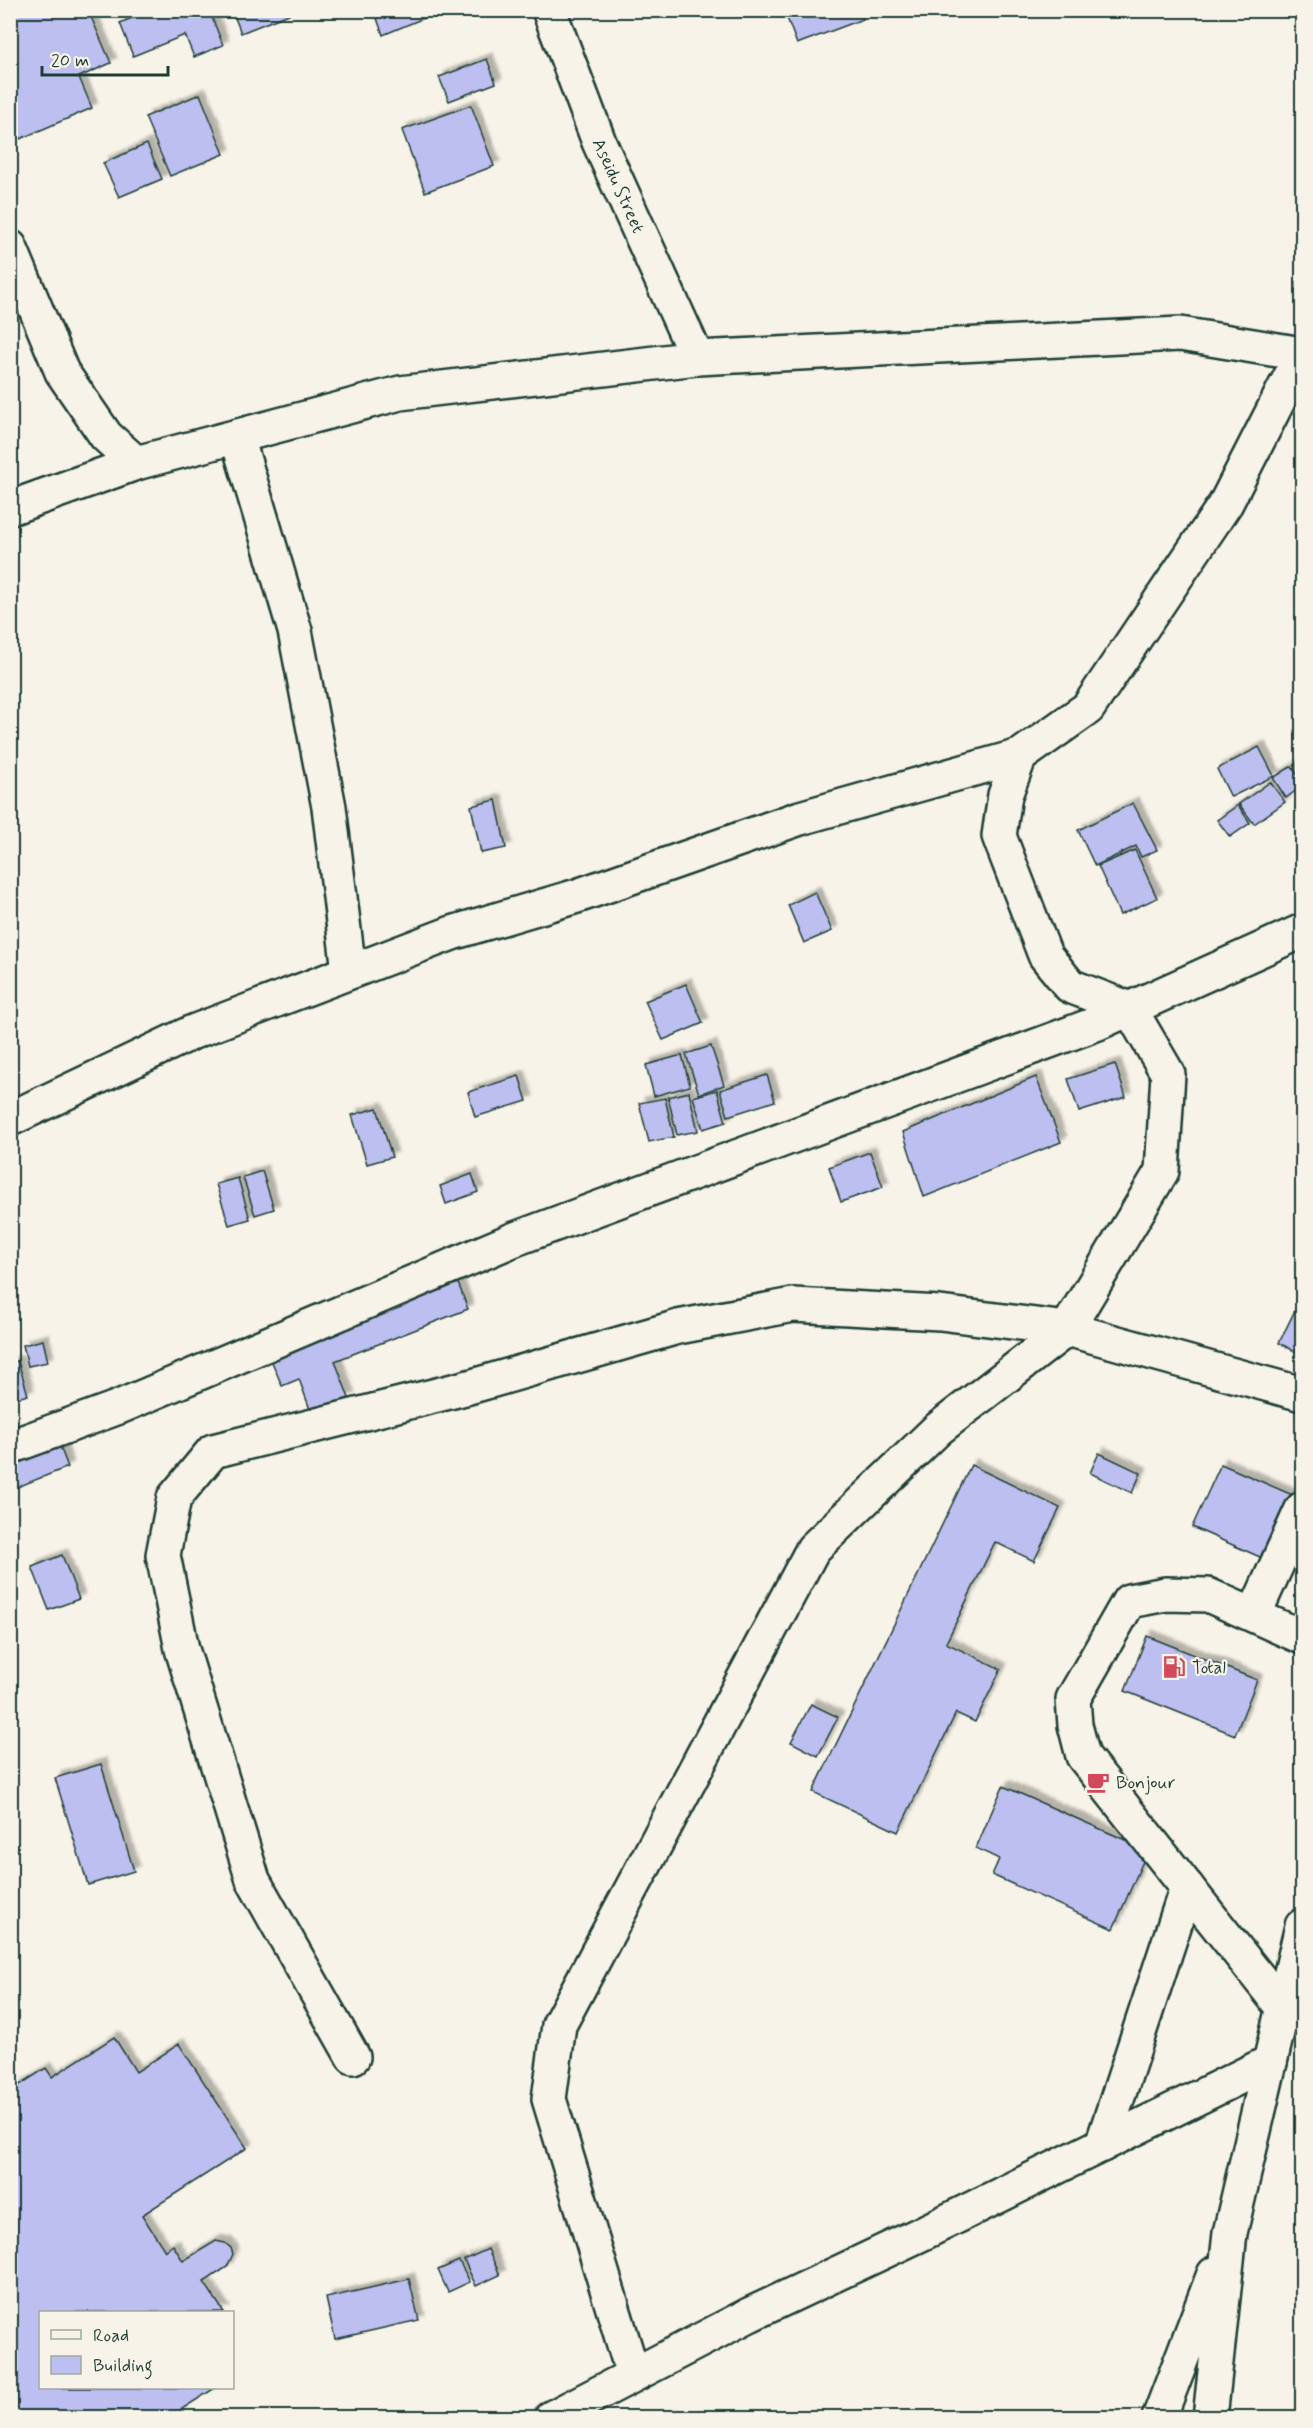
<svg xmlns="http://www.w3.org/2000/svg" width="1313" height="2428" viewBox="0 0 1313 2428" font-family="Mynerve,sans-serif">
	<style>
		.building { fill: #bdbff0; stroke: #1f3d34; stroke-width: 1.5; filter: url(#shadow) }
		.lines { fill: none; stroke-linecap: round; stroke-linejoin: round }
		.minor-casing { stroke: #1f3d34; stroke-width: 38 }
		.highway-casing { stroke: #1f3d34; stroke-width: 38 }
		.minor { stroke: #f7f3e8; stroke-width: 33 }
		.highway { stroke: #f7f3e8; stroke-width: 33 }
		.labels { text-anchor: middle; stroke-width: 4.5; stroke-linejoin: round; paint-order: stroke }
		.street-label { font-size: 18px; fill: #1f3d34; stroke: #f7f3e8 }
		.poi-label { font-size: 18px; fill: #1f3d34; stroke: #f7f3e8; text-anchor: start }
	</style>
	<defs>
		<filter id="shadow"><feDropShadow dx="5.5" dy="-5.5" stdDeviation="1.5" flood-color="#0004"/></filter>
	</defs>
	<rect width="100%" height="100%" fill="#f7f3e8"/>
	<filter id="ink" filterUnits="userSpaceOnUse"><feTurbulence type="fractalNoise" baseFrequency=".0167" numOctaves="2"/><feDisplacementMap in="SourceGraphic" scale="12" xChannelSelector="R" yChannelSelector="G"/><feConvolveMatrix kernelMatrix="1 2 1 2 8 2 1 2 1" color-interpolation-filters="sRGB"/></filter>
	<g filter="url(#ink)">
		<g class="building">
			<polygon points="10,10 88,10 111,63 79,77 92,108 20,139 10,118"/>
			<polygon points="139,10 209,10 223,45 194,57 185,35 133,56 120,23 141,14"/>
			<polygon points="232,10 299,10 241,33"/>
			<polygon points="374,10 443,10 383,35"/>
			<polygon points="784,10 860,10 863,19 797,44"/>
			<polygon points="487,59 496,83 449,101 439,77"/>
			<polygon points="200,94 224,154 170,176 145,117"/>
			<polygon points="471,105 494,166 425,192 402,130"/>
			<polygon points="147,144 162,179 119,197 103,163"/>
			<polygon points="1259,747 1274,776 1231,797 1217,769"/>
			<polygon points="1292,766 1302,782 1302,786 1286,798 1273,778"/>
			<polygon points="1270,782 1285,802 1254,824 1239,804"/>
			<polygon points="496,800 506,848 481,853 471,806"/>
			<polygon points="1133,803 1157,850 1141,857 1136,846 1095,866 1078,830"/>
			<polygon points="1238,805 1250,823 1230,837 1217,820"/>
			<polygon points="1135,850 1157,898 1120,915 1098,866"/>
			<polygon points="815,892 832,931 804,943 788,905"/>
			<polygon points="686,984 703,1023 663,1040 645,1001"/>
			<polygon points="711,1046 724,1085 699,1094 686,1054"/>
			<polygon points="682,1055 690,1086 654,1096 646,1065"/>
			<polygon points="1115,1064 1126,1097 1079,1112 1068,1079"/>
			<polygon points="767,1075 775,1101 728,1116 720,1090"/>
			<polygon points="519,1076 527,1101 475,1117 468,1092"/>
			<polygon points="1036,1077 1061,1142 924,1197 903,1132"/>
			<polygon points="717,1090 726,1122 703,1129 693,1097"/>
			<polygon points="689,1092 698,1131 677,1135 668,1097"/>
			<polygon points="665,1098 674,1137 649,1142 639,1103"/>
			<polygon points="377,1108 392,1157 367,1164 352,1115"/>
			<polygon points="870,1152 883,1187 841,1202 829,1167"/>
			<polygon points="262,1171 274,1209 255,1215 243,1177"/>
			<polygon points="472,1174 478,1192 446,1204 440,1186"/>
			<polygon points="238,1178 250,1219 229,1225 216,1184"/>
			<polygon points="458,1283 468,1309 335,1361 349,1398 311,1412 299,1379 282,1386 270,1357"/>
			<polygon points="1302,1296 1302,1355 1279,1343"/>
			<polygon points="43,1340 48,1362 28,1366 23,1345"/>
			<polygon points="18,1361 28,1395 10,1400 10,1363"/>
			<polygon points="59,1444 68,1467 10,1490 10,1463"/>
			<polygon points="1099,1453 1141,1473 1132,1493 1090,1473"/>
			<polygon points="1221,1464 1297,1497 1269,1561 1192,1527"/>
			<polygon points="971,1465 1060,1508 1034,1561 995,1542 946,1643 1001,1669 975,1722 956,1713 898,1832 813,1792"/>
			<polygon points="62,1555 79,1599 49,1610 32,1567"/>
			<polygon points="1147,1636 1257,1680 1235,1735 1125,1691"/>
			<polygon points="811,1704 838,1717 818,1756 791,1742"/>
			<polygon points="101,1764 134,1871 88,1885 55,1778"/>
			<polygon points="1003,1786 1148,1850 1113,1929 992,1875 999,1859 976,1848"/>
			<polygon points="114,2037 136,2072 179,2044 247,2148 142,2215 165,2251 173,2245 183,2261 216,2241 225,2243 231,2248 233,2254 227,2267 204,2282 224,2312 40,2312 40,2388 215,2388 168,2418 10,2418 10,2091 46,2068 52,2077"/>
			<polygon points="488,2249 500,2275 476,2286 464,2260"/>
			<polygon points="459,2261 470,2282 448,2292 438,2270"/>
			<polygon points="409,2279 419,2320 335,2339 326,2298"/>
		</g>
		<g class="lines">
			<g class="minor-casing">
				<g id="minor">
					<path id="s1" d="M549,10L599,142L697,358"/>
					<polyline points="10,247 62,372 106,436 136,463"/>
					<polyline points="237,437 295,631 329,807 349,971"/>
					<polyline points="10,508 136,463 400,393 697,358 1180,334 1302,354"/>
					<polyline points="10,1119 193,1032 452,933 577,896 800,818 1020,756 1088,708 1226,503 1302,354"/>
					<polyline points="10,1447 119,1407 515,1239 1098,1023 1302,931"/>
					<polyline points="1254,1615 1302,1509"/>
					<polyline points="1282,2007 1083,1756 1075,1725 1073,1699 1129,1601 1166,1594 1208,1595 1302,1637"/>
					<polyline points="353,2057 253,1880 182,1649 163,1555 174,1498 213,1451 469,1387 678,1327 793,1305 940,1313 1067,1329 1302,1394"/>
					<polyline points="1102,2145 1187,1887"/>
					<polyline points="633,2374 549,2099 559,2025 813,1549 938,1429 1067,1329 1162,1171 1168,1074 1130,1009 1070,986 1045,955 999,836 1005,795 1020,756"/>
					<polyline points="551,2418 749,2315 923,2233 1270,2062"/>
				</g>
			</g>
			<g class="highway-casing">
				<g id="highway">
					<polyline points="1159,2418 1214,2274"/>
					<polyline points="1210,2418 1230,2233 1302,1926"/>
				</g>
			</g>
			<use href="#minor" class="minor"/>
			<use href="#highway" class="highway"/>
		</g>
	</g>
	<defs>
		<g id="fuel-bare" transform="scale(1.8)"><path d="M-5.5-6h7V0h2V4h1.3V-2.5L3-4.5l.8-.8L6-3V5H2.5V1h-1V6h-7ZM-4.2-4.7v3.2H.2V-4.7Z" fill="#d1495b" stroke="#f7f3e8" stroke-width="2.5" paint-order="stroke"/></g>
		<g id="cafe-bare" transform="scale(1.8)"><path d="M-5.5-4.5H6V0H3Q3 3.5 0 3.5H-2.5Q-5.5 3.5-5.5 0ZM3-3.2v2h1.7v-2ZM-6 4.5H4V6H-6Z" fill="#d1495b" stroke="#f7f3e8" stroke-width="2.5" paint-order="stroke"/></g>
	</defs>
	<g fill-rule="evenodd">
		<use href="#fuel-bare" x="1174" y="1667"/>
		<use href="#cafe-bare" x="1098" y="1782"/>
	</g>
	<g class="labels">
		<g class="street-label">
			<text dy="6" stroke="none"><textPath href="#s1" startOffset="189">Aseidu Street</textPath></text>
		</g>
		<g class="poi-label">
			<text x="1192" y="1673">Total</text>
			<text x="1116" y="1788">Bonjour</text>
		</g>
	</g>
	<rect width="1313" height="2428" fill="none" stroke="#f7f3e8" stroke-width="36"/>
	<rect x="18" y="18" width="1277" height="2392" fill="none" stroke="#1f3d34" stroke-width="2" filter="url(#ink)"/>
	<rect x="39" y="2311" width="195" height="78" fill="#f7f3e8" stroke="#a1aaa0" stroke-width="1.5"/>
	<rect x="51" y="2330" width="30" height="9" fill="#f7f3e8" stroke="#a1aaa0" stroke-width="1.5"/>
	<text x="93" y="2341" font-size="18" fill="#1f3d34">Road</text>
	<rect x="51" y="2356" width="30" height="18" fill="#bdbff0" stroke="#a1aaa0" stroke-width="1.5"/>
	<text x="93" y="2371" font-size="18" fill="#1f3d34">Building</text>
	<path d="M42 66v9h126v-9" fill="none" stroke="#1f3d34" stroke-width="3"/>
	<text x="51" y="66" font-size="18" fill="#1f3d34" stroke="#f7f3e8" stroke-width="4.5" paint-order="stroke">20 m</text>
</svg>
